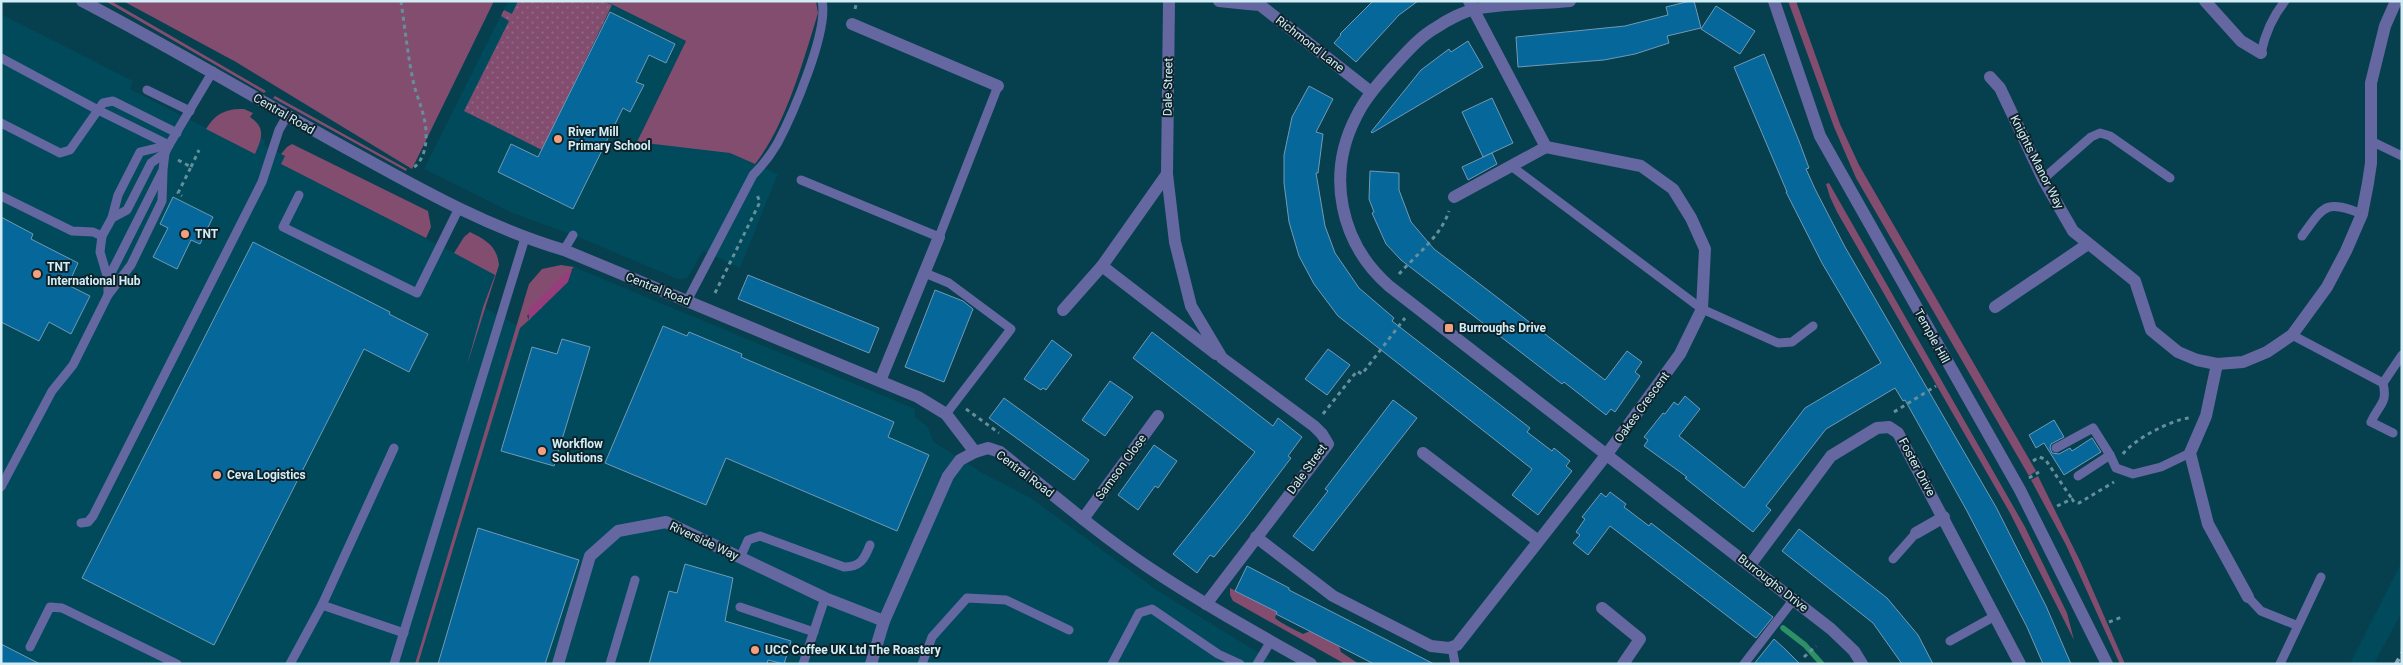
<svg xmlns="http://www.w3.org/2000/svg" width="2403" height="665" viewBox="0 0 2403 665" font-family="Roboto,sans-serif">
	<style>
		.built { fill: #004a5b }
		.green { fill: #834d70 }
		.forest { fill: url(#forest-crowns) }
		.park { fill: url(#park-dots) }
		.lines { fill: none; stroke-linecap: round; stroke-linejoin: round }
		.stream { stroke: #2e9066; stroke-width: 5.5 }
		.building { fill: #06679a; stroke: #7399b5 }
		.path { stroke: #648f9b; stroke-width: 3; stroke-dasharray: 4 4; stroke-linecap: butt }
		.service { stroke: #6567a1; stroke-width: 9 }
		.minor { stroke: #6567a1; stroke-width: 12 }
		.tertiary { stroke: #6567a1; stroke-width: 12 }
		.rail { stroke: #80a7b2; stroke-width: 4; stroke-dasharray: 6 6; stroke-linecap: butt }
		.poi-dot { fill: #f3a081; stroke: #0e2329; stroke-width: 2 }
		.labels { text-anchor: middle; stroke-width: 4; stroke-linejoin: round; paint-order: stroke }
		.street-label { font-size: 12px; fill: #d3edf6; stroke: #0e2329 }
		.poi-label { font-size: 12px; font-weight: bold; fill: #d3edf6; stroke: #0e2329; text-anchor: start }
	</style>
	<defs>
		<pattern id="forest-crowns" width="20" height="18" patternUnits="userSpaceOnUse" patternTransform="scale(1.25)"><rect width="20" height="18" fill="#963d7b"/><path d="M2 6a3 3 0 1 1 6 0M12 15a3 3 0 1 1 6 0" fill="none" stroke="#a4598e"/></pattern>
		<pattern id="park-dots" width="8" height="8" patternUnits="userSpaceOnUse" patternTransform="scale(1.25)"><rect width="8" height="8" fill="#834d70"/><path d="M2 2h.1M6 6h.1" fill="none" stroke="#946785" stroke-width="1.8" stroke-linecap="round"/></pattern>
	</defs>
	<rect width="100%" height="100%" fill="#063f4e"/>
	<g class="built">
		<polygon points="508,1 604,1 686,41 641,133 730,153 778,174 740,268 703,251 688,277 680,280 576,236 515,214 424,169"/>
		<polygon points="1,14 133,81 130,89 245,148 253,134 265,140 264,145 285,156 281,164 495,274 483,307 520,327 568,282 574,267 915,409 915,417 927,426 934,442 984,474 1031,498 1158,591 1277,664 1,664"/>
		<polygon points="2402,561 2402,612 2374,664 2350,664"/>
	</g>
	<g class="green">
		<polygon points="105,1 111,1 266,91 264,93"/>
		<polygon points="123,1 494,1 412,169 236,62"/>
		<path d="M605,1H816L818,13C804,59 785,127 755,164L730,153L637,142L686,41Z"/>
		<polygon points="1788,1 1796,1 1840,124 1859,165 2036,471 2029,476 1856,178 1834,127"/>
		<polygon points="275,96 407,169 406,171 273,98"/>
		<path d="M244,109L253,113L250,117C266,128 262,138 255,154L206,129C215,114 226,108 244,109Z"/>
		<polygon points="292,144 428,211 431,227 426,238 281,164 285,156 281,154 287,147"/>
		<polygon points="1829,183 2025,527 2067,613 2074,640 2010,513 1837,212 1830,197 1826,184"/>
		<path d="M470,232C486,240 497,246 499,265L467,365L483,307L495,275L454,253L464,237Z"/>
		<polygon points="561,265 574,267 527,316 529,320 520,328 418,664 415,664 529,284 542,269"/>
		<polygon points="2038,476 2081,563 2125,664 2120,664 2066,545 2031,480"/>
		<path d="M1230,588L1277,612L1275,618C1279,622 1297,631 1303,634L1310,631L1339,646L1341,652L1359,664H1345L1233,601L1230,595Z"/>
	</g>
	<polygon class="forest" points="570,269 572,270 568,282 529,320 528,309"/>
	<polygon class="park" points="518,1 604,1 612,5 542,150 464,111 509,21 501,16 504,10 512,14"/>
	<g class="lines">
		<polyline class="stream" points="1783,628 1805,645 1822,664"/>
	</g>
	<g class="building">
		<polygon points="1373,1 1418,1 1399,15 1356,62 1334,43 1341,35 1340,34"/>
		<polygon points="1690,1 1694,1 1701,28 1667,36 1669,43 1635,54 1604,60 1518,67 1516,37 1625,26 1668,15 1666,7"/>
		<polygon points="1716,6 1755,31 1740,54 1701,29"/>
		<polygon points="610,12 675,44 666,63 649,55 636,82 644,85 630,112 623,108 573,209 498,172 511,144 538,157"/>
		<polygon points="1468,41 1483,67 1372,133 1371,132 1421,70 1449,49 1451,52"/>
		<polygon points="1764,54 1799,141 1809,168 1806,169 1815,189 1845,247 1996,507 2046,606 2071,664 2043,664 2027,627 1967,511 1905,400 1903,401 1895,388 1826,429 1766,506 1771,510 1753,532 1685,478 1687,477 1644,446 1648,440 1644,437 1663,413 1665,414 1674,402 1678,405 1685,396 1700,409 1679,436 1744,488 1805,408 1881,363 1822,263 1786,192 1787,192 1734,67"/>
		<polygon points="1309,86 1333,99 1316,132 1323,134 1318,173 1316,173 1325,226 1335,253 1359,288 1394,318 1392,321 1530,428 1527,432 1552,451 1554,448 1570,461 1566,466 1572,471 1538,515 1512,495 1532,469 1338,316 1314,284 1299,256 1289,222 1284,183 1284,155 1292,117"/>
		<polygon points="1492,98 1513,143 1483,157 1462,112"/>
		<polygon points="1492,153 1497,164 1468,180 1462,167"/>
		<polygon points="1370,171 1399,173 1399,190 1411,222 1434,249 1605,380 1627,351 1642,362 1635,372 1640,376 1615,412 1611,409 1606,415 1564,382 1562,384 1401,260 1386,244 1372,213 1374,212 1369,199"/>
		<polygon points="173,197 213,217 200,244 191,240 177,269 153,257 168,228 160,224"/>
		<polygon points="1,217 33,234 31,239 78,263 68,285 90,296 71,334 49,322 39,341 1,322"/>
		<polygon points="253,242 390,312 389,314 428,334 409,372 364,349 214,645 82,578"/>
		<polygon points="748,275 879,328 869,353 738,299"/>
		<polygon points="935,290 963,301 973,309 944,382 905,367"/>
		<polygon points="663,326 687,336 689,332 742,354 741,357 894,422 888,437 929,455 897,531 726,458 706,505 605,463"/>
		<polygon points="1152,332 1273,426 1278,418 1302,437 1288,456 1291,458 1244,520 1214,557 1210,555 1197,573 1173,554 1255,452 1133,358"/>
		<polygon points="562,339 590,347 554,466 501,451 532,347 557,354"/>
		<polygon points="1052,340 1072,355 1046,390 1043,388 1041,390 1024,379"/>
		<polygon points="1328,349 1350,365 1327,395 1305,379"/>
		<polygon points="1110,381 1133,397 1105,436 1082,420"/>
		<polygon points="1004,398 1089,460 1074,480 989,418"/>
		<polygon points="1393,400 1417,418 1313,551 1293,536 1328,491 1325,489"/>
		<polygon points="2054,420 2064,437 2051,444 2050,448 2052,453 2059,454 2070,448 2072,451 2092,438 2101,452 2064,475 2044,443 2036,448 2029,435"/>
		<polygon points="1154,445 1177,461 1158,488 1155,486 1138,510 1118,495"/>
		<polygon points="1610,492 1626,504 1624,507 1649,526 1651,523 1773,617 1756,638 1610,526 1588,555 1573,543 1580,535 1576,532 1585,519 1582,517 1601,493 1606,497"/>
		<polygon points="478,528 579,560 545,664 438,664"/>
		<polygon points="1799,529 1887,598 1918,635 1933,664 1902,664 1873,623 1782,551"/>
		<polygon points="685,564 733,578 725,621 791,641 784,664 768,660 767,664 649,664 669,591 677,593"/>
		<polygon points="1247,566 1289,588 1289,590 1434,664 1374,664 1276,614 1277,612 1235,591"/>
		<polygon points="1774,639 1785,649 1800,664 1754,664"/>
		<polygon points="1,644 40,664 1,664"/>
	</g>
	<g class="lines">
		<g class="path">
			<path d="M401,1C405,29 408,58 414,85C419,103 427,119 426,138C426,149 422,162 413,168"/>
			<polyline points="855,9 857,1"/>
			<polyline points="178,160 191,167 178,193 182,196"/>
			<polyline points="191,167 199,150"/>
			<path d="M1399,274C1416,255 1441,236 1449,211"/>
			<polyline points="715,293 760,202 757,195"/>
			<polyline points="966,409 999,433"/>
			<polyline points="1894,412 1936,386"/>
			<polyline points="1323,414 1357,371 1362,374 1405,318"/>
			<path d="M2123,454C2134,439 2171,420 2189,418"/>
			<polyline points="2033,461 2039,457 2045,459 2072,499"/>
			<polyline points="2029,478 2039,472"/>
			<polyline points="2057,506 2072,499 2074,502 2079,503 2114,482"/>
			<polyline points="2109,622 2122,617"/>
			<polyline points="1804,657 1816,646"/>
		</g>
		<g class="service">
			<path d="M2261,53C2265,34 2272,17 2285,1"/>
			<polyline points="1,58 98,110 169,145"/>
			<polyline points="147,90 190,111"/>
			<polyline points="1,123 60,153 70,150 103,103 113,101 177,133"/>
			<polyline points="2371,141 2402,156"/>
			<polyline points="1511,166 1702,309 1778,343 1792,342 1813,326"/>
			<polyline points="2043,179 2091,137 2100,133 2110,136 2170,178"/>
			<polyline points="801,180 939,237 998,86"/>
			<polyline points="299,195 283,227 417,293 459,208"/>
			<polyline points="1,196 72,231 93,232 102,236"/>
			<polyline points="112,218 118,195 140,152 169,145"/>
			<path d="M2302,236C2324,206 2325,199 2362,214"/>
			<polyline points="564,250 573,235"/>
			<polyline points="925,273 949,283 1011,329 946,414"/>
			<polyline points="108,279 163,170 165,153 169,145 213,71"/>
			<polyline points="108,295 131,265 162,201 163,172"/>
			<path d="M687,301L753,175C762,166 770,156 777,144C792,116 829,31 822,1"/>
			<polyline points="2292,335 2383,383"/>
			<path d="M2393,433L2371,422C2379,404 2388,404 2383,383L2402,355"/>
			<polyline points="2056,448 2093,428 2110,455"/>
			<polyline points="2078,476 2110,455 2116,468 2133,474 2161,467 2190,453"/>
			<polyline points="1,487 52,391 73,365 108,295 108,279 100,252 102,236 112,218 127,210 151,163 165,153"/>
			<polyline points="81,523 88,522 93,516 262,182 279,130 287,116"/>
			<path d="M740,558L748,540L760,536L844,567C860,567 864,560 870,545"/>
			<polyline points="1893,559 1916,533"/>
			<polyline points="2248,597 2261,611 2296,625"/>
			<polyline points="322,605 404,633"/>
			<polyline points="740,607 814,632"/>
			<polyline points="1950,641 1995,616"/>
			<polyline points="30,647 50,607 62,608 177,664"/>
			<polyline points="1452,647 1455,664"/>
			<polyline points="290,664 322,605 394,448"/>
			<polyline points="394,664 525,238"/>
			<polyline points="610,664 635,580"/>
			<polyline points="803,664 825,598"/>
			<polyline points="922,664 932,637 967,598 1006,600 1069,630"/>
			<polyline points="1112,664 1139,613 1152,609 1218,654 1240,664"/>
			<polyline points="1257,664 1271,641"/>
			<polyline points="1744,664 1794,599"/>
			<polyline points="2280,664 2321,577"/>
		</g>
		<g class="minor">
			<polyline points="1169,1 1167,174 1175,242 1191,306 1222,358 1314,426 1322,434 1328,444 1206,604"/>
			<polyline points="1219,1 1248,4"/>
			<polyline points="1248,1 1248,4 1260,5 1371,92"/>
			<path d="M1570,1C1540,4 1503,3 1475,9C1463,12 1447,20 1437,27C1419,37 1406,53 1392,68C1379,83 1365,98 1356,117C1326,175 1340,243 1389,286L1831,629L1854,651L1862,664"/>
			<polyline points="2205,1 2241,41 2261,53"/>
			<polyline points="852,24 998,86"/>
			<polyline points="1990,77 2000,88 2043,179 2073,231 2135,281 2151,330 2178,352 2197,360 2217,364 2243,362 2267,352 2292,335 2327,287 2346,251 2362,214 2368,183 2371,163 2371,83 2385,26 2396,1"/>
			<polyline points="1167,174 1102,266 1216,354"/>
			<polyline points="1454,197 1546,147"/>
			<polyline points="1995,307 2088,244"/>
			<polyline points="1063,310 1102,266"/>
			<polyline points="2217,364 2206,416 2190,453 2208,524 2248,597"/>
			<polyline points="880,381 939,237"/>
			<path d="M1000,452C1049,491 1096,532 1148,567C1200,602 1256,633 1311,664"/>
			<polyline points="1423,453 1537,540"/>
			<polyline points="1083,519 1158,416"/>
			<polyline points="1916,533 1944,517"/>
			<polyline points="1256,537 1333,596 1431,646 1449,648 1457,645 1607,454 1680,354 1702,309 1705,249 1691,218 1673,189 1641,166 1546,147 1469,1"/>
			<polyline points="1750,565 1831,456 1877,428 1889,427 1898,433 2020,664"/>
			<polyline points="1602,608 1640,639 1623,664"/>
			<polyline points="558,664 590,556 618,531 666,522 825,598 884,621"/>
			<polyline points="871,664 884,621 948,476 960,460 975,452"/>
		</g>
		<g class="tertiary">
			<path d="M82,1C178,51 270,107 364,158C429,194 493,229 564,250L918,397L946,414L975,452L988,448L1000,452"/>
			<polyline points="1774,1 1820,136 2020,490 2107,664"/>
		</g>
		<polyline class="rail" points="2396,664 2402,653"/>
	</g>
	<g class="poi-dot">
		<circle cx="558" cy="139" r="5"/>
		<circle cx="185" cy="234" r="5"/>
		<circle cx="37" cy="274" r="5"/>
		<rect x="1444" y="323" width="10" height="10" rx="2.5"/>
		<circle cx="542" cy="451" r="5"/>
		<circle cx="217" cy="475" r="5"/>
		<circle cx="755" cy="650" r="5"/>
	</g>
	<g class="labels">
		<g class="street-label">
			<text transform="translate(1310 44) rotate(38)" y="4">Richmond Lane</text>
			<text transform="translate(1168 87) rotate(-89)" y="4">Dale Street</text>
			<text transform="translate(284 114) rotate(30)" y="4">Central Road</text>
			<text transform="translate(2037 162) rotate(63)" y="4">Knights Manor Way</text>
			<text transform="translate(658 289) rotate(22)" y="4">Central Road</text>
			<text transform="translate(1932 336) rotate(61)" y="4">Temple Hill</text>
			<text transform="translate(1642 407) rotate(-54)" y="4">Oakes Crescent</text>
			<text transform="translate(1121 467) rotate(-54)" y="4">Samson Close</text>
			<text transform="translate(1917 467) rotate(62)" y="4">Foster Drive</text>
			<text transform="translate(1307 469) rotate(-54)" y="4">Dale Street</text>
			<text transform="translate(1025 474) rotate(37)" y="4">Central Road</text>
			<text transform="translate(704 541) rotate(25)" y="4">Riverside Way</text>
			<text transform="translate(1773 583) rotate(38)" y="4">Burroughs Drive</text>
		</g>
		<g class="poi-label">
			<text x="568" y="136">River Mill<tspan x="568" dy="14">Primary School</tspan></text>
			<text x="195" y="238">TNT</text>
			<text x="47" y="271">TNT<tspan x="47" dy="14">International Hub</tspan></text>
			<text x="1459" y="332">Burroughs Drive</text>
			<text x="552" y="448">Workflow<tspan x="552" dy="14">Solutions</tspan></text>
			<text x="227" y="479">Ceva Logistics</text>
			<text x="765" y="654">UCC Coffee UK Ltd The Roastery</text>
		</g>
	</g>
	<rect width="2403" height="665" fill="none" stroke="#d3edf6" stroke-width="5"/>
</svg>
